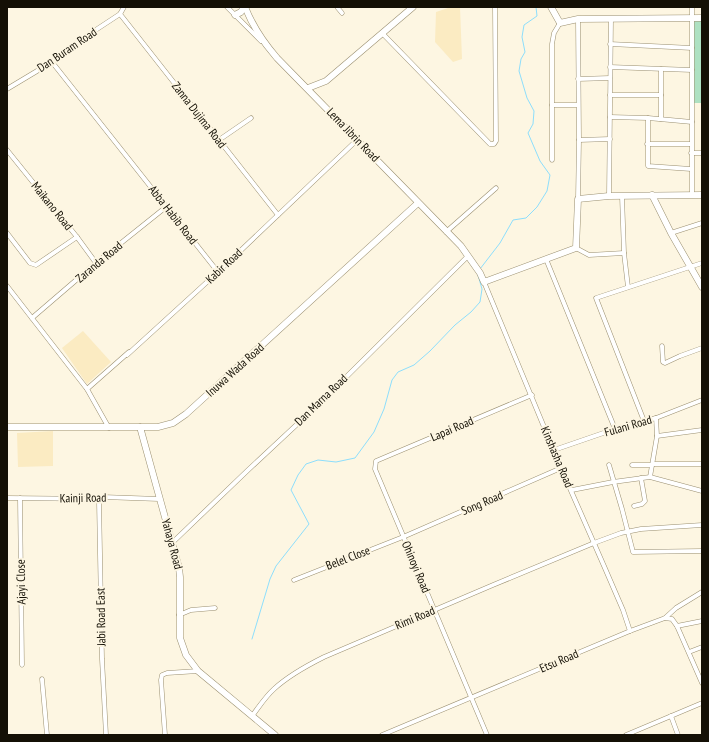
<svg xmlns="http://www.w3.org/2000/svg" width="709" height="742" viewBox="0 0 709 742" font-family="'PT Sans Narrow',sans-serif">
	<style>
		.built { fill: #fbebc2 }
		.green { fill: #aee1c2 }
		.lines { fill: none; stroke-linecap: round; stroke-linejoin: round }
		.stream { stroke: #8ddefc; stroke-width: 1 }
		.street-casing { stroke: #9b9071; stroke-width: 5 }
		.secondary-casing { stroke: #9b9071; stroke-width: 7 }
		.street { stroke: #fff; stroke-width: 4 }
		.secondary { stroke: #fff; stroke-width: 6 }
		.labels { text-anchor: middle; stroke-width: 4; stroke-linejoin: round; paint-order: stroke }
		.street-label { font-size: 12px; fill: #141005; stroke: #fdf6e2 }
	</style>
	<rect width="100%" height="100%" fill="#fdf6e2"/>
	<g class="built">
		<polygon points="451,7 460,7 462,59 453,62 435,42 436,12"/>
		<polygon points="83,331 111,362 87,384 62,348"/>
		<polygon points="53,431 53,466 18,467 17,433"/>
	</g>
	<rect class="green" x="694" y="21" width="8" height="82"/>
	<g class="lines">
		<g class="stream">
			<polyline points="480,269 500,243 513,220 526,218 537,207 547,191 550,175 540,161 528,133 533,124 534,111 527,98 519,71 521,59 525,52 522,37 524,25 537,16 536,7"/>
			<polyline points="252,639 270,579 276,566 309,524 291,490 298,475 306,464 318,460 336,462 355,458 374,432 384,409 392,380 398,372 414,365 430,351 455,325 471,312 480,302 482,289 478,275"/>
		</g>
		<g class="street-casing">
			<g id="street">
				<polyline points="227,7 261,41"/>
				<polyline points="337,7 342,13"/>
				<polyline points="692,7 692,195"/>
				<polyline points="120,14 278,215"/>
				<polyline points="578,19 579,140 578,199"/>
				<polyline points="382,33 490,144 494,144 496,141 495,7"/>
				<polyline points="610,44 692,48"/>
				<polyline points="52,62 218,272 127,355"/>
				<polyline points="610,67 692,70"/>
				<polyline points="578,79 610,78"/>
				<polyline points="7,89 52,62 85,37 120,14 124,7"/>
				<polyline points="610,95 661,95"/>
				<polyline points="552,105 578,105"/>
				<polyline points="610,117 648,118 692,122"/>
				<polyline points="648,118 648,166 691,169"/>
				<polyline points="661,119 661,69"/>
				<polyline points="219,140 251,118"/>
				<polyline points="579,140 610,139"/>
				<polyline points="647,144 691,144"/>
				<polyline points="7,150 77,237 96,263"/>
				<polyline points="691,153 702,153"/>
				<polyline points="552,160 552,44 554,33 560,23"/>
				<polyline points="609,196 611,19"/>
				<polyline points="622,196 624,253 628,287"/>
				<polyline points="446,232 496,188"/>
				<polyline points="7,233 30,263 36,265 77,237"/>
				<polyline points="671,233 702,223"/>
				<polyline points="576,248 589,255 624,253"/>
				<polyline points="546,259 615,429"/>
				<polyline points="217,273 357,140"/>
				<polyline points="484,282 561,468 604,566 623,610 630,631"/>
				<polyline points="7,286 87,389 109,428"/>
				<polyline points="32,318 96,263 166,207"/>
				<polyline points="662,346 663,362 665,363 680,356 702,348"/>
				<polyline points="87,389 129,352"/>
				<polyline points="644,421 596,298 702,263"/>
				<polyline points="657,436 702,430"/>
				<polyline points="554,450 615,429 656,418 702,400"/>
				<polyline points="653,464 702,464"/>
				<polyline points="609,465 622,509 633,552 702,551"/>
				<polyline points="632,465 652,465"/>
				<polyline points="650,477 657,436 656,418"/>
				<polyline points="572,490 613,482 650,477 702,491"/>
				<polyline points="7,498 100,499 103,497 159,499"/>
				<polyline points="20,498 22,665"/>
				<polyline points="100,499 99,501 102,659 106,735"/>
				<polyline points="634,506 642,504 645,501 641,478"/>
				<polyline points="173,542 247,471 322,401 468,256"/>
				<polyline points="294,580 403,537 561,468"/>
				<polyline points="179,615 191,610 215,608"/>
				<polyline points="665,618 676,608 702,592"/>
				<polyline points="677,626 702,621"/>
				<polyline points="689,652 702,647"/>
				<polyline points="42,679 47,735"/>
				<path d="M252,716C259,707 265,697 274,689C288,676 306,666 324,657L493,585L594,543L621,533L641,529L702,525"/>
				<polyline points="671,716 678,735"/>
				<polyline points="165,735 161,680 162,675 167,673 198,671"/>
				<polyline points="382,735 630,631 665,618 672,619 677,626 702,683"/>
				<polyline points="487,735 375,469 376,461 532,395"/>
				<polyline points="626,735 702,703"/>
			</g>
		</g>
		<g class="secondary-casing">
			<g id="secondary">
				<path d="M245,7C253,27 263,42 277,58L461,246L480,273L484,282L576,248L578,199L609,196L702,195"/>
				<polyline points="551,7 560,23 578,19 702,18"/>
				<polyline points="235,15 241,12 244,7"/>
				<polyline points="308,88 326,81 413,7"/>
				<polyline points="652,195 671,233 702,287"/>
				<polyline points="7,427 158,427 173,423 186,414 418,203"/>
				<polyline points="140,427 179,568 180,577 180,638 186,655 198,671 275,735"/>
			</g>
		</g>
		<use href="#street" class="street"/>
		<use href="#secondary" class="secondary"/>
	</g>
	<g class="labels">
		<g class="street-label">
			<text transform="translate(67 50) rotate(-34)" y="4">Dan Buram Road</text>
			<text transform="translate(199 115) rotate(52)" y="4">Zanna Dujima Road</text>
			<text transform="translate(353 135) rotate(46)" y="4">Lema Jibrin Road</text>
			<text transform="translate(52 206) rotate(51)" y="4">Maikano Road</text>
			<text transform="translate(173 215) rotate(52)" y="4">Abba Habib Road</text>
			<text transform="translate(99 262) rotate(-40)" y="4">Zaranda Road</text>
			<text transform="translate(224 266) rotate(-43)" y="4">Kabir Road</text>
			<text transform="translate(235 370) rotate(-42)" y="4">Inuwa Wada Road</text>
			<text transform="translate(321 400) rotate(-44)" y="4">Dan Marna Road</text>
			<text transform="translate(628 426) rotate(-16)" y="4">Fulani Road</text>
			<text transform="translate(452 429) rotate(-23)" y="4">Lapai Road</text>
			<text transform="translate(557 457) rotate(67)" y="4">Kinshasha Road</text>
			<text transform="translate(83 498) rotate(-1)" y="4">Kainji Road</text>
			<text transform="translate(482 503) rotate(-23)" y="4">Song Road</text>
			<text transform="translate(172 544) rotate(75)" y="4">Yahaya Road</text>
			<text transform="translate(348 558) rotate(-21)" y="4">Belel Close</text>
			<text transform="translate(416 567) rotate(67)" y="4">Ohinoyi Road</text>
			<text transform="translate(21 582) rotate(-91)" y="4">Ajayi Close</text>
			<text transform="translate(101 617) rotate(-91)" y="4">Jabi Road East</text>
			<text transform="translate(415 618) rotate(-23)" y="4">Rimi Road</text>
			<text transform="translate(559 661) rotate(-23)" y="4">Etsu Road</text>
		</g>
	</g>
	<rect width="709" height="742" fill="none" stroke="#141005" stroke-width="16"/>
</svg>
